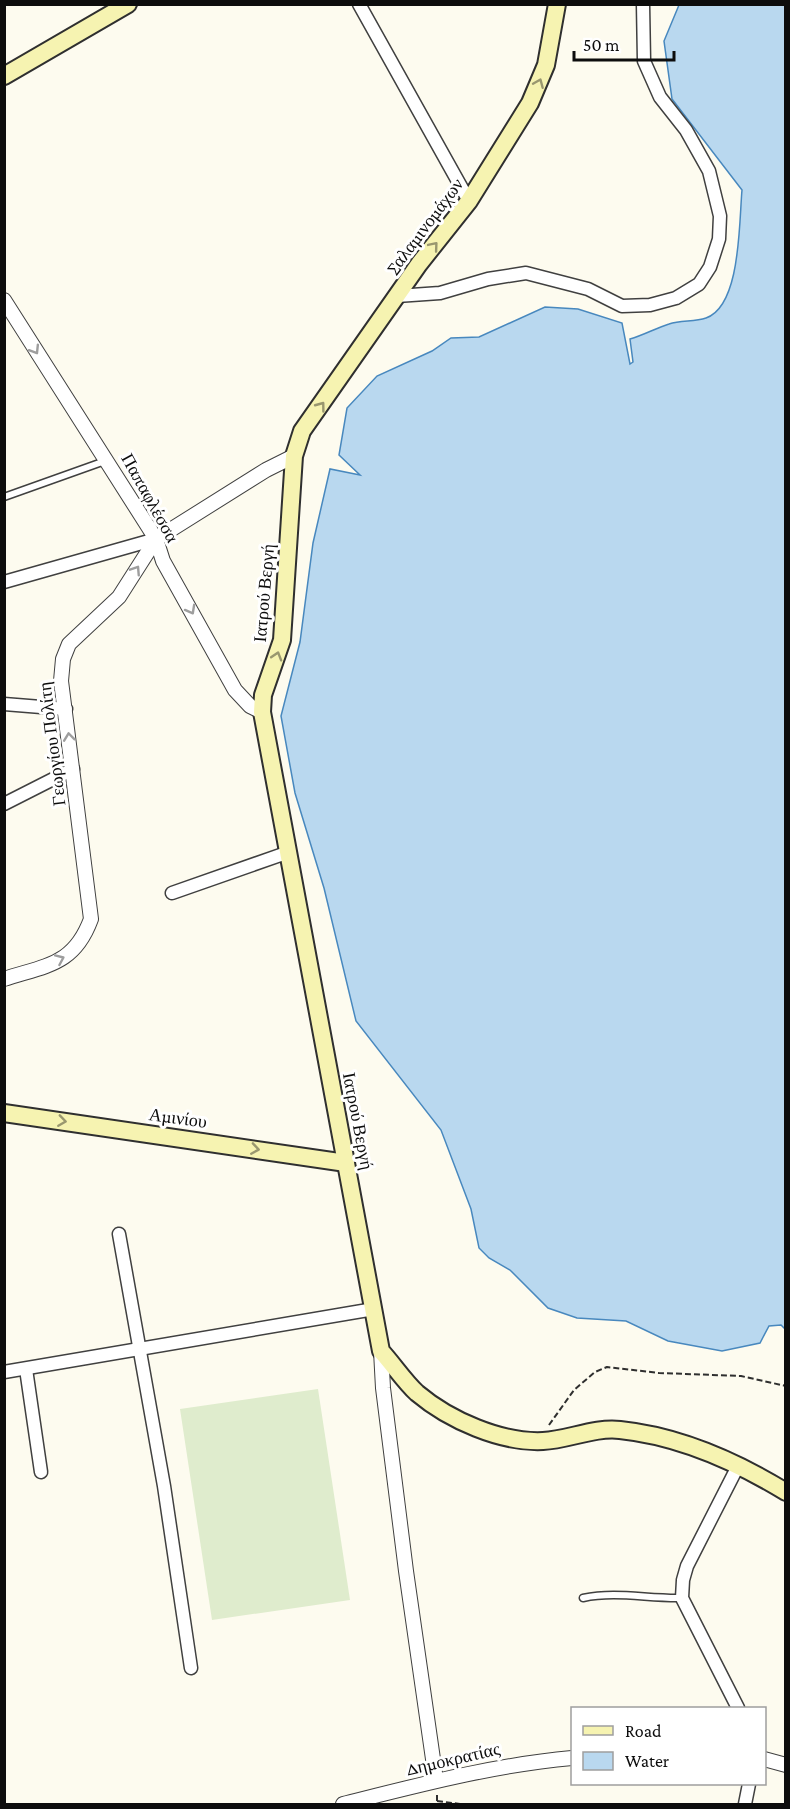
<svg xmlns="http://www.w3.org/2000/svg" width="790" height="1809" viewBox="0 0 790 1809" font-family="'Crimson Pro',serif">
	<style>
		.pitch { fill: #dfeccd }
		.water { fill: #b9d8ef; stroke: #4888be; stroke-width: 1.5 }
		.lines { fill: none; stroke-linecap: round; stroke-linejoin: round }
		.service-casing { stroke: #404040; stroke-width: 9 }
		.minor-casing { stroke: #404040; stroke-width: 15 }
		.tertiary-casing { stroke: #404040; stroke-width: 16 }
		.secondary-casing { stroke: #2f2f2f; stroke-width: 20 }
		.path { stroke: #2f2f2f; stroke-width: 2; stroke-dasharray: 6 3; stroke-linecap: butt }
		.service { stroke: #fff; stroke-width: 6 }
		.minor { stroke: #fff; stroke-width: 12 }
		.tertiary { stroke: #fff; stroke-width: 14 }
		.secondary { stroke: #f6f3b1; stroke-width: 16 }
		.oneway { stroke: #99976f }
		.oneway2 { stroke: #9e9e9e }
		.labels { text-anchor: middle; stroke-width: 6; stroke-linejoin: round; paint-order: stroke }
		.street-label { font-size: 18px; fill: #0d0d0d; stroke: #fff }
	</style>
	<rect width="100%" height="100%" fill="#fdfbef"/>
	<polygon class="pitch" points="318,1389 350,1600 212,1620 180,1409"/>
	<path class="water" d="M679,5H786V1330L781,1325L769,1326L760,1343L722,1351L668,1341L626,1321L577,1318L548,1308L510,1270L489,1258L479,1248L471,1209L441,1130L356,1021L324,888L295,793L281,716L300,642L313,543L330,469L360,475L339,455L347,408L377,376L432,351L451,338L479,337L545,307L578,309L622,323L630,364L633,362L630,339C644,335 656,328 669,324C681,320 694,322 706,318C741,306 739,222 742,190L672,99L664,41Z"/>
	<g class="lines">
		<g class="service-casing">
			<g id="service">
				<polyline points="4,497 105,461"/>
				<path d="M583,1598C616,1591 648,1599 682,1598"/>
			</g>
		</g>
		<g class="minor-casing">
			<g id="minor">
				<polyline points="359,4 469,201"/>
				<polyline points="397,296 440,293 488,279 526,273 588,289 622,306 650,305 676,298 699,284 710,267 719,239 720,216 709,171 686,130 660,97 644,61 643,4"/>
				<polyline points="4,582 156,539"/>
				<polyline points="4,704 66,709"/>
				<polyline points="4,804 73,769"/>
				<polyline points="172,893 289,852"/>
				<polyline points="119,1234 164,1486 191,1668"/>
				<polyline points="26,1369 41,1472"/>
				<polyline points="4,1372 374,1309"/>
				<polyline points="738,1708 682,1598 683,1580 687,1566 738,1466"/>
				<polyline points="745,1804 749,1784"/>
			</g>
		</g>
		<g class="tertiary-casing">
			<g id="tertiary">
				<polyline points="4,300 156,539 163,561 235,690 250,706 262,712"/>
				<path d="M4,979C47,965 74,965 91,919L61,681L63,659L69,644L119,597L156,539L266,470L294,456"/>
				<polyline points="381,1351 383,1388 406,1571 436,1780"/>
				<polyline points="764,1759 786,1765"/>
				<path d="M343,1804C419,1785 494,1765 572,1758"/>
			</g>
		</g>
		<g class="secondary-casing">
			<g id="secondary">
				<path d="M557,4L546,65L530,103L469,201L419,264L302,431L294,456L282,640L263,695L262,712L381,1351C393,1364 404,1381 417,1393C449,1420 501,1443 543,1441C568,1440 594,1427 620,1430C678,1436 737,1462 786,1492"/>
				<polyline points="4,76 128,4"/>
				<polyline points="4,1113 346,1163"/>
			</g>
		</g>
		<g class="path">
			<polyline points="549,1425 574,1390 595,1372 607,1367 659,1373 741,1376 786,1386"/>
			<polyline points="437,1795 437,1804"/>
			<polyline points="437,1801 460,1804"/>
		</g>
		<use href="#service" class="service"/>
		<use href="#minor" class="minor"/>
		<use href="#tertiary" class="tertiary"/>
		<use href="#secondary" class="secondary"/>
	</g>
	<defs><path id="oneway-chevron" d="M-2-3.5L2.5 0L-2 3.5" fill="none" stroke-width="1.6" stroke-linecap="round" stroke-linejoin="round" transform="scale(1.5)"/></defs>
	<g class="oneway">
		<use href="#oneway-chevron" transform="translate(539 83) rotate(-67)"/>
		<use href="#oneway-chevron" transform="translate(434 246) rotate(-50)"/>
		<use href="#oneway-chevron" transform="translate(321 406) rotate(-53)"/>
		<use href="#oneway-chevron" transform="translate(277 656) rotate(-73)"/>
		<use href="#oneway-chevron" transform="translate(62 1121) rotate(8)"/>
		<use href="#oneway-chevron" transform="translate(255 1149) rotate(9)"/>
	</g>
	<g class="oneway2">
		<use href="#oneway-chevron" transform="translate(35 350) rotate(58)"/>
		<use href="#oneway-chevron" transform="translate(136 570) rotate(-57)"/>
		<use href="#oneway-chevron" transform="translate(191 610) rotate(61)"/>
		<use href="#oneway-chevron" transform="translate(69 737) rotate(-97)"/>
		<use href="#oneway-chevron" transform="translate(60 959) rotate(-24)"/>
	</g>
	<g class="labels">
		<g class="street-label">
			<text transform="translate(425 226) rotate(-53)" y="6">Σαλαμινομάχων</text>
			<text transform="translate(150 498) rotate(61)" y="6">Παπαφλέσσα</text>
			<text transform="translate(264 593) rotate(-85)" y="6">Ιατρού Βεργή</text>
			<text transform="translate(52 744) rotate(-97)" y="6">Γεωργίου Πολίτη</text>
			<text transform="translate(178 1118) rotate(8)" y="6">Αμινίου</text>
			<text transform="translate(358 1121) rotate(79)" y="6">Ιατρού Βεργή</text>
			<text transform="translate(453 1759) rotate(-13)" y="6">Δημοκρατίας</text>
		</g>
	</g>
	<rect width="790" height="1809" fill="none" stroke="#0d0d0d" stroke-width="12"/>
	<rect x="571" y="1707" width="195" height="78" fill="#ffffff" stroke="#9e9e9e" stroke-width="1.5"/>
	<rect x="583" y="1726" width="30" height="9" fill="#f6f3b1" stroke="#9e9e9e" stroke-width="1.5"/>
	<text x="625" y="1737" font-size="18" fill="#0d0d0d">Road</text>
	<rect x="583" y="1752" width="30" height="18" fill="#b9d8ef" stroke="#9e9e9e" stroke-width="1.5"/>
	<text x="625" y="1767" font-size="18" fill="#0d0d0d">Water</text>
	<path d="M574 51v9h100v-9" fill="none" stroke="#0d0d0d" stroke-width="3"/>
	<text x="583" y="51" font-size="18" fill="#0d0d0d" stroke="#ffffff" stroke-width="4.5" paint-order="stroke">50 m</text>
</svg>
